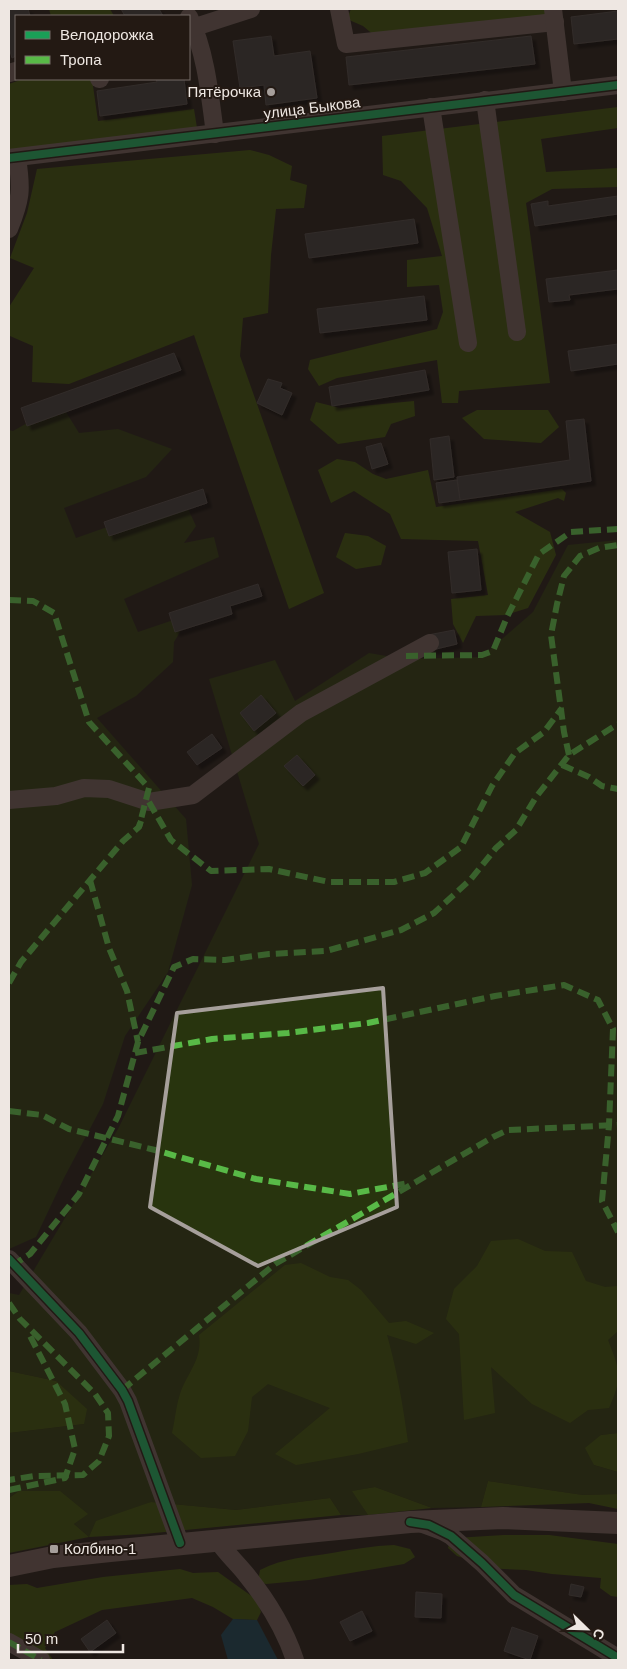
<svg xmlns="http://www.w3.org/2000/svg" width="627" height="1669" viewBox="0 0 627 1669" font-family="Helvetica,sans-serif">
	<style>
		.green { fill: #28340e }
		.forest { fill: #374a0a }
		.water { fill: #143d4e }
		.building { fill: #393535; stroke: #464241; filter: url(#shadow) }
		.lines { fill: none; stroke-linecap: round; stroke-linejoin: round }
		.minor { stroke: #665653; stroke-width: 18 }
		.major { stroke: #685652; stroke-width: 22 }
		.quiet { stroke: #58b947; stroke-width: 6; stroke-dasharray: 12 6; stroke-linecap: butt }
		.cycleway-casing { stroke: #231913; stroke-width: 11 }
		.cycleway { stroke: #1a9f57; stroke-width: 8 }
		.marked { fill: none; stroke: #a69f9b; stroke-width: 4; stroke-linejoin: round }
		.poi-dot { fill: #a69f9b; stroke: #231913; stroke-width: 2 }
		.labels { text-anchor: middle; stroke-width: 4; stroke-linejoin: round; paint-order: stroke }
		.poi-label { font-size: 15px; fill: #eee7e2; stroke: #231913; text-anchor: end }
		.street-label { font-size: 15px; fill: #eee7e2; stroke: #231913 }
	</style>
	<defs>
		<filter id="shadow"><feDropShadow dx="4.5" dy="4.5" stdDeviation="1" flood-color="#0009"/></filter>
	</defs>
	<rect width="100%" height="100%" fill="#201a16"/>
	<g class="green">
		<polygon points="61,404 79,433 118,429 172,449 146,477 64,508 76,538 184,500 196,526 184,543 214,537 219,557 124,599 138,632 191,614 174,642 173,662 136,696 97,718 186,819 192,885 168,972 125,1036 103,1104 64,1178 36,1237 9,1249 9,430 13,431"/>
		<polygon points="618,540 618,1433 601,1435 594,1465 618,1472 618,1494 583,1495 488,1481 481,1507 432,1508 375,1487 353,1491 368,1515 341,1515 330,1498 236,1510 151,1502 89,1537 74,1524 87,1514 19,1491 9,1498 9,1433 84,1424 56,1381 9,1371 9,1293 19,1295 118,1129 259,844 209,679 275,660 295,701 369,653 404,659 481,657 533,612 568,545"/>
	</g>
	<g class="forest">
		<polygon points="49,9 110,9 114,16 51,16"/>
		<polygon points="351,9 548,9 547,17 375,36 363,26 347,19"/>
		<polygon points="23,79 92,79 98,121 194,109 197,128 9,152 9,84"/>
		<polygon points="618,107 618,128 541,139 546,172 618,168 618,187 552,189 526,203 550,383 459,391 458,403 442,403 437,360 337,378 319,386 308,369 310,360 437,329 443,312 439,285 407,287 407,260 442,256 427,208 401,181 383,175 382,136"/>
		<polygon points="250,150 269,155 292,166 290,180 307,185 304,208 276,209 271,255 268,313 243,318 240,356 324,593 289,609 194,335 69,384 32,382 33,346 10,336 9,333 9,307 34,268 10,258 27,213 37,169"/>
		<polygon points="414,401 415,416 391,424 385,437 338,444 310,420 316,402 340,408"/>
		<polygon points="477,410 548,410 559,427 541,443 484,439 462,418"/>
		<polygon points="337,459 355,462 373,474 386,479 428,470 436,507 562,489 566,493 564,501 558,498 515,512 550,532 556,555 528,608 506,615 476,616 463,643 453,624 451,599 488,595 478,541 401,539 390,514 354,491 331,503 318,470"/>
		<polygon points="345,533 368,536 386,546 381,565 356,569 336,557"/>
		<path d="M518,1239L545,1251L572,1252L586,1281L605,1287L618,1286V1331L608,1340C620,1371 623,1377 609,1408L588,1410L570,1423L532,1404L491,1367L495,1413L464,1420L459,1334L446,1319L454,1289L477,1266L491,1241Z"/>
		<path d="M301,1263L330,1277L348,1280L361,1290L389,1323L406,1321L434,1333L416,1344L387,1335C397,1370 403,1406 408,1442L358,1454L296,1465L275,1454L330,1408L268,1384L252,1397L248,1431L235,1456L201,1458L172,1433C175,1421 176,1406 180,1394C187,1373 203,1359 199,1335L285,1265Z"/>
		<polygon points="9,1371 56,1381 87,1409 84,1424 9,1433"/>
		<polygon points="618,1433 618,1472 594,1465 585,1448 601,1435"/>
		<polygon points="488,1481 583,1495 618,1494 618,1509 589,1503 481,1507"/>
		<polygon points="375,1487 432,1508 368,1515 352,1491"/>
		<polygon points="19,1491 60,1491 88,1514 74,1524 89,1537 96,1521 151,1502 236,1510 330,1498 341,1515 144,1534 89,1537 9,1553 9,1498"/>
		<polygon points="504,1535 549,1535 618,1544 618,1597 611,1596 600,1588 601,1578 552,1574 526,1570 483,1568 470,1560 457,1556 448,1548 450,1540 455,1538"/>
		<path d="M394,1545L410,1549L415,1557L404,1564L309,1580L266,1584L258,1581L260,1570C283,1558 307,1557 332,1553C353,1549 373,1546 394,1545Z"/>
		<polygon points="180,1569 193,1573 218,1572 257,1600 261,1612 257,1620 233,1619 213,1607 192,1598 102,1610 55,1632 45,1648 53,1660 35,1660 9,1642 9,1585 27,1584 37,1588 103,1577"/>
	</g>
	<polygon class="water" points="233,1619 257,1620 278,1660 228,1660 221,1635"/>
	<g class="building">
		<polygon points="9,9 28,9 30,16 16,16 16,56 12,58 9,48"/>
		<polygon points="121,9 159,9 163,16 125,16"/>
		<polygon points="618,11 618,39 574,44 571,17"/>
		<polygon points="271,36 274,56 310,51 317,98 266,105 264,85 240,88 233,41"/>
		<polygon points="531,36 535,64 349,85 346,57"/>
		<polygon points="156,79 184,79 187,104 100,116 97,91 157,82"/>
		<polygon points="618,196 618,214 535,226 531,204 548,201 548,206"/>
		<polygon points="414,219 418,243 309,258 305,234"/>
		<polygon points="618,270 618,289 569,295 570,300 549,302 546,279"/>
		<polygon points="424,296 427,320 320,333 317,309"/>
		<polygon points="618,344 618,364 571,371 568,351"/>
		<polygon points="174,353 181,370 27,426 21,408"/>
		<polygon points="425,370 429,390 332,406 329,387"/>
		<polygon points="268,379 282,383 280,388 292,393 282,415 257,403"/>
		<polygon points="584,419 591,481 460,500 457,477 570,460 566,421"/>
		<polygon points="449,436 454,477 434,480 430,439"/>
		<polygon points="381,443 388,464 372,469 366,447"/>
		<polygon points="457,480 460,500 439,503 436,483"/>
		<polygon points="203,489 207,503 109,536 104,522"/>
		<polygon points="477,549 481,590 452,593 448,552"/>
		<polygon points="258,584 262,596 230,606 232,614 175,632 169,613"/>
		<polygon points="454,630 457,644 432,650 428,635"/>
		<polygon points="261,695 276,713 254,731 240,713"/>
		<polygon points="212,734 222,748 197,765 187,752"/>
		<polygon points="297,755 315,775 303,786 284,766"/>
		<polygon points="571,1584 584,1587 581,1597 569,1595"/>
		<polygon points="416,1592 442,1594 441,1618 415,1617"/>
		<polygon points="362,1611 372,1631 350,1641 340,1622"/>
		<polygon points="107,1620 116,1633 90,1652 81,1639"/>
		<polygon points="512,1627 538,1636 530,1660 504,1651"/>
	</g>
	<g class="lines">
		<g class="minor">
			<polyline points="339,9 346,44 555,22"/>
			<polyline points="553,9 563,92"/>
			<path d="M189,17C206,52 210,96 215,134"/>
			<polyline points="189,29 251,9"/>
			<polyline points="9,73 16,71"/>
			<polyline points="99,79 100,79"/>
			<polyline points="485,100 517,332"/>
			<polyline points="431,107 468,343"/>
			<polyline points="9,158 618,85"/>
			<path d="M9,229C21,199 22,190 17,158"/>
			<polyline points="9,800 56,796 84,788 109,789 149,802 193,795 301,713 430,643"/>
			<polyline points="9,1259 79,1333 122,1390 128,1401 180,1543"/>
			<polyline points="423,1524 442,1531 451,1536 482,1563 514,1595 618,1658"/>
			<path d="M218,1541C226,1553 236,1562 245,1573C267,1600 284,1627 295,1660"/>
			<polyline points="9,1642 41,1660"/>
		</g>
		<polyline class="major" points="9,1566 53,1557 110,1551 410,1522 503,1518 618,1523"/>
		<g class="quiet">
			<polyline points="9,600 33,601 54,613 89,722 149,788 139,827"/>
			<polyline points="406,656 482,655 493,651 507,617 539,554 571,532 618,529"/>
			<polyline points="569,755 564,732 551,635 557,604 564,576 580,556 599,548 618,545"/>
			<polyline points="562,765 589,777 602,786 618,789"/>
			<polyline points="149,802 171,840 211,871 269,869 329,882 394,882 425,873 461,847 492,786 515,753 544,732 562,708"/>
			<polyline points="90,880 109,948 127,991 138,1042"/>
			<polyline points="9,983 21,962 123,841 139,827 141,821"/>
			<polyline points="135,1053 212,1039 288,1033 368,1023 495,996 564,985 598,1000 613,1029 609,1125 602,1201 618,1232"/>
			<polyline points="9,1111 42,1115 69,1129 155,1150 256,1179 350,1194 409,1183"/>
			<polyline points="12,1266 30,1254 79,1194 118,1116 138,1042 174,967 193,959 225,960 269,954 326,951 401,930 434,913 471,879 496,848 516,830 536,797 569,755 618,724"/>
			<polyline points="9,1303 20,1319 95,1394 108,1413 109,1436 99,1461 83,1475 34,1476 9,1480"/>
			<polyline points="122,1390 275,1264 493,1137 508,1130 618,1125"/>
			<polyline points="9,1490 65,1478 75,1449 65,1404 28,1332"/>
			<polyline points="9,1642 41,1660"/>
		</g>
		<g class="cycleway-casing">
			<g id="cycleway">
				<polyline points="9,158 618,85"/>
				<polyline points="9,1259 79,1333 122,1390 128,1401 180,1543"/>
				<polyline points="410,1522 429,1525 451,1536 482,1563 514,1595 618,1658"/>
			</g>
		</g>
		<use href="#cycleway" class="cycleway"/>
	</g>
	<path d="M0 0H627V1669H0ZM383,988L397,1207L258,1266L150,1207L177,1013Z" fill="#201a16" fill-opacity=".55" fill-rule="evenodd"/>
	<path class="marked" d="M383,988L397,1207L258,1266L150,1207L177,1013Z"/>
	<g class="poi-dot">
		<circle cx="271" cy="92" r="5"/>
		<rect x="49" y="1544" width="10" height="10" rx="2.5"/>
	</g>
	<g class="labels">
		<g class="poi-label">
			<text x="261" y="97">Пятёрочка</text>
			<text x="64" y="1554" text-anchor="start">Колбино-1</text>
		</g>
		<g class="street-label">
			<text transform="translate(312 108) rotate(-7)" y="5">улица Быкова</text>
		</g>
	</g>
	<rect width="627" height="1669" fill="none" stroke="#eee7e2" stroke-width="20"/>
	<rect x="15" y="15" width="175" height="65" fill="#231913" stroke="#746b66"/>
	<rect x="25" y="31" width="25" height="8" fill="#1a9f57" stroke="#746b66"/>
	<text x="60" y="40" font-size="15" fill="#eee7e2">Велодорожка</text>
	<rect x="25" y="56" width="25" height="8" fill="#58b947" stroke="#746b66"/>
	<text x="60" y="65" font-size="15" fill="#eee7e2">Тропа</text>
	<g transform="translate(587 1629) rotate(113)" stroke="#231913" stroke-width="4" paint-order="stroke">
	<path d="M0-4L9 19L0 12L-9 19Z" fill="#eee7e2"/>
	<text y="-8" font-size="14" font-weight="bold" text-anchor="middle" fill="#eee7e2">С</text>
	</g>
	<path d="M18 1644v8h105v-8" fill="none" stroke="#eee7e2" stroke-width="2.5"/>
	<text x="25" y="1644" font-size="15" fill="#eee7e2" stroke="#231913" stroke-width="4" paint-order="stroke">50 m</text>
</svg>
